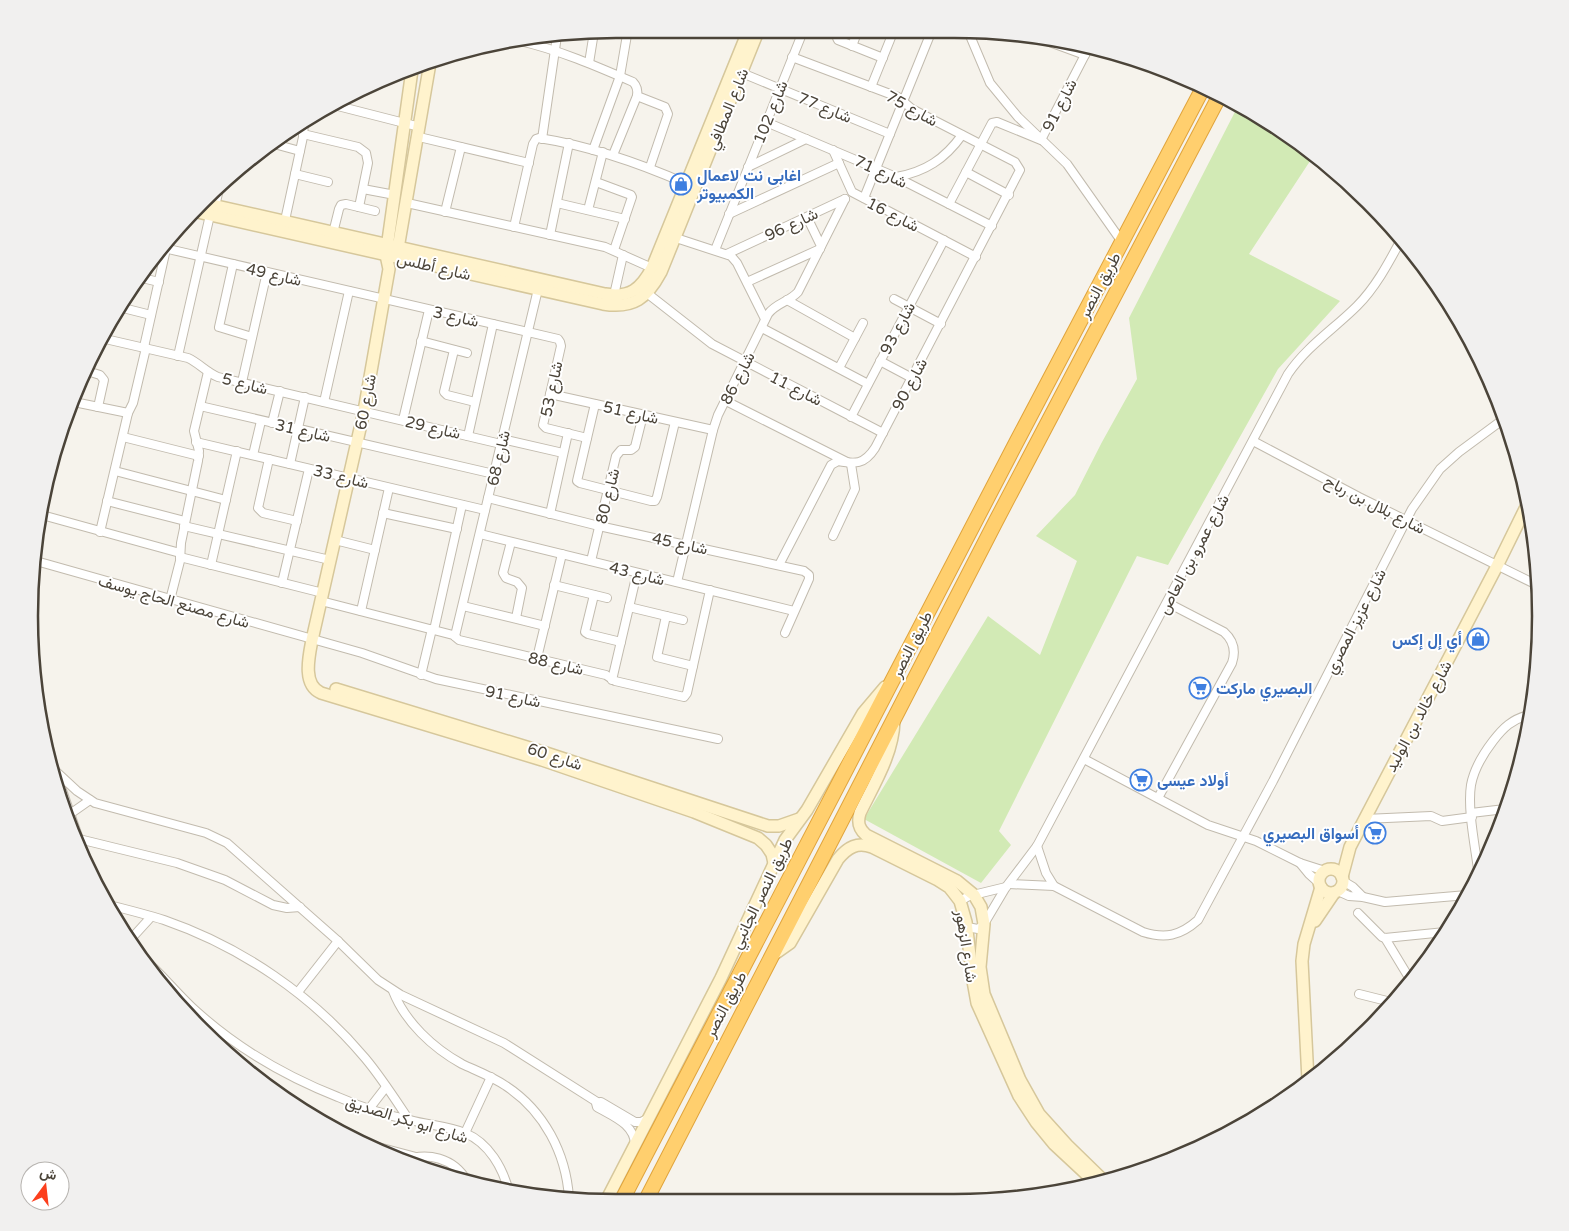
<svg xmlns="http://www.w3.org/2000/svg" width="1569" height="1231" viewBox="0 0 1569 1231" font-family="'Varela Round',Vazirmatn,sans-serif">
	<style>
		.green { fill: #d2eab5 }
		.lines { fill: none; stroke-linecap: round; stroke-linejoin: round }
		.street-casing { stroke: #c2bbae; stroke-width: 10 }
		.secondary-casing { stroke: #d6c79b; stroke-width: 14 }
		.highway-casing { stroke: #e0a43c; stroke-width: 16 }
		.street { stroke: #fff; stroke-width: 8 }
		.secondary { stroke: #fff3cd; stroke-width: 11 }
		.highway { stroke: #ffcf6e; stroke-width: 14 }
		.labels { text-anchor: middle; stroke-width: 4; stroke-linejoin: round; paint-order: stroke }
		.street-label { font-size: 16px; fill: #4b4439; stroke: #fff }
		.shop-label { font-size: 16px; font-weight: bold; fill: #366cbe; stroke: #fff; text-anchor: start }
		.rim { fill: none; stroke: #4b4439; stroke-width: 2.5 }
	</style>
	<rect width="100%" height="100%" fill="#f6f3ec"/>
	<polygon class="green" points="1239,104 1247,108 1314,155 1249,254 1340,301 1278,369 1168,565 1137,556 999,831 1011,845 981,883 864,819 988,616 1040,655 1077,561 1036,536 1075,495 1102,442 1137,379 1129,318"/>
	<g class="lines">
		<g class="street-casing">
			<g id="street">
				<polyline points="840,29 837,38 838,40 883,58"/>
				<polyline points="970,30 971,38 990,83 1018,117 1067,164 1122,242"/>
				<polyline points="1044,40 1085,55"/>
				<path d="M520,41C559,50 596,66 633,82C637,86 638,90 637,96L613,155"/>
				<polyline points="852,46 858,30"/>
				<polyline points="589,63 594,32"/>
				<polyline points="737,71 890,134"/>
				<polyline points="871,87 894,30"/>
				<polyline points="637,96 665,107 668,114 650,167"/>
				<polyline points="330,104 420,127"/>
				<polyline points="766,122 896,177 992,226"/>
				<polyline points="303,134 358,147 366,153 368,163 359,207"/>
				<polyline points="419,137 529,163"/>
				<polyline points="542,139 557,36"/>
				<polyline points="274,144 300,151"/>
				<polyline points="593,150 620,76 628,29"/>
				<polyline points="833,150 852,192 976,257"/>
				<polyline points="748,167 806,139"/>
				<polyline points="966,172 1009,195"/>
				<polyline points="295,174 328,182"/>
				<path d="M896,177C925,172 945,159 962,135"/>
				<polyline points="596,182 631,195 632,197 614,250"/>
				<polyline points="363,189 395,195"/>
				<polyline points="864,198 932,30"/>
				<polyline points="407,203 605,247 652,268"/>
				<polyline points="557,203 625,219"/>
				<polyline points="949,204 992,123 997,122 1041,140 1088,49"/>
				<polyline points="215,206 220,185"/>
				<polyline points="588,210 603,152"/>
				<polyline points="445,212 461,147"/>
				<polyline points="729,214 839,163"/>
				<polyline points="807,217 821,246"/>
				<polyline points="284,225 303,137 304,122"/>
				<path d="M514,227L533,144L536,139L539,138C591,146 639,163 687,184"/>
				<polyline points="333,233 339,209 341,205 346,204 375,211"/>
				<polyline points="550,235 569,143"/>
				<polyline points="676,238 731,256 737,263 765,319"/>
				<polyline points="164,248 558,339 560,342 561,346 543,425 546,428 587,438"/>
				<polyline points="715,250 804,29"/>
				<polyline points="727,254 845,199"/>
				<polyline points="233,264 219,327 252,337"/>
				<polyline points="142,278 159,282"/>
				<polyline points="747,282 820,249"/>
				<polyline points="643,290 712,344 883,433"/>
				<polyline points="614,295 623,255"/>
				<polyline points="894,299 941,324"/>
				<polyline points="787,300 855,338"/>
				<polyline points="119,307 151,315"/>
				<polyline points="762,328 868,384"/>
				<path d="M101,338L188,358C199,363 206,372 218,377L501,444"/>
				<polyline points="421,341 467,353"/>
				<polyline points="144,347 166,249"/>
				<polyline points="454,350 444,392 447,395 475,402"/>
				<polyline points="178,356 210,215"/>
				<polyline points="880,361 912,378"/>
				<polyline points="839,368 863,323"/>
				<polyline points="87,371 100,375 104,380 98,407"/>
				<polyline points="242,382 267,272"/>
				<polyline points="550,394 713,430"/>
				<polyline points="726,401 851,464 855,489 833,536"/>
				<polyline points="74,402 128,413"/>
				<polyline points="324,402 349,291"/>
				<polyline points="595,404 577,481 580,483 651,501 655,501 657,497 675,422"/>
				<polyline points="200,406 494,474"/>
				<polyline points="851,417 944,240"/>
				<polyline points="403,420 429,310"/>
				<polyline points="272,423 280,391"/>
				<polyline points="468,436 493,324"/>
				<polyline points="123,437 199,456"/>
				<polyline points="502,439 563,453"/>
				<polyline points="1253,441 1359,497 1537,585"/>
				<polyline points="196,442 485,510"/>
				<polyline points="253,455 261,421"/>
				<polyline points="269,459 258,508 263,513 297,521"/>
				<polyline points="290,464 305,397"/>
				<polyline points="115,471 226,500"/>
				<polyline points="488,498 599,526 804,571 809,575 809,579 785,633"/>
				<polyline points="107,501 185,521"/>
				<polyline points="383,513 457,529"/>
				<polyline points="550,514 568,433"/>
				<polyline points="42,515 180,553"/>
				<polyline points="184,526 330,560"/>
				<polyline points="100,532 128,413 133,403 146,348"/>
				<polyline points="480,534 794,611"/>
				<polyline points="335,540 375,550"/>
				<polyline points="511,542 503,573 506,578 517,582 522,588 516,618"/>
				<polyline points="180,557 323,593"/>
				<polyline points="36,561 362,653 436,679 718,739"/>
				<polyline points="591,561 616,456 621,450 631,450 635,447 643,415"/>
				<polyline points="211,565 237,451"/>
				<path d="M779,565L831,465L838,461C855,464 864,465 875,448L1020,170L1015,162L912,109L898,97L792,57"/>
				<path d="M677,582L713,430L718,415L768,314C776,303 789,302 798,292L845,199"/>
				<polyline points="282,583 309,469"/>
				<polyline points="554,585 607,598"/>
				<polyline points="594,595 585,632 588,634 621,642"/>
				<polyline points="170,600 180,561 181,543 198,461 199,451 194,431 208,372"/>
				<polyline points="321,601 453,635 459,640 606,675 615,681 684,697 687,693 710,590"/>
				<polyline points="463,606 545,626"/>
				<polyline points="629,607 683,620"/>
				<polyline points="361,611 389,488"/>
				<polyline points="666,616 657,657 693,666"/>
				<polyline points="434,630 462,505"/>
				<polyline points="455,636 539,285"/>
				<polyline points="537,658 562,554"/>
				<polyline points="421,675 432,629"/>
				<polyline points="612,680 637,573"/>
				<polyline points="1084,759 1208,825 1256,841 1300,863 1325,871"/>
				<polyline points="48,764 77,791 95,803 206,833 227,843 338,941 378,980 401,995 504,1043 597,1102"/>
				<polyline points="55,770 82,848"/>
				<path d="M1158,798L1232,663C1236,651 1234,641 1224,632L1168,603"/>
				<polyline points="1471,813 1505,809"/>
				<polyline points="70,814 90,800"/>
				<polyline points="1365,819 1431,816 1442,821 1472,817"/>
				<polyline points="79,839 177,863 225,880 273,905 287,908 300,907"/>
				<polyline points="1037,846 1046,873 1054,886"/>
				<polyline points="1300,863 1309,874 1319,883"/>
				<path d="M1479,877C1476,850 1467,810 1471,785C1474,769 1483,754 1493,741C1503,728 1512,719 1529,715"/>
				<polyline points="1343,881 1353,887 1363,897"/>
				<path d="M1009,884L1054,886L1143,932C1165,939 1180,936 1198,920L1273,781L1412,509L1440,469L1459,452L1505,418"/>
				<polyline points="1338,891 1349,896 1363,897 1385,902 1467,895"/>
				<polyline points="960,901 969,896 1006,887"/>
				<path d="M105,904C125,909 145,914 164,920C242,947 312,995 365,1058C381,1077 395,1099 409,1120"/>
				<polyline points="1358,913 1382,937 1385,938 1445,932"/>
				<path d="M967,927L978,929L984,924L1006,887L1037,846L1288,374C1307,346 1334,329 1357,306C1376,287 1389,262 1402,238"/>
				<polyline points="128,938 143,959"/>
				<polyline points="1385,938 1411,981"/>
				<polyline points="130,940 151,917"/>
				<path d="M143,958C162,974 177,994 196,1011C237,1048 287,1077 338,1097C361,1107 385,1115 410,1120C428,1125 448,1126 465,1133C489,1143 503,1168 509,1192"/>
				<path d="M393,991C405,1022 433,1048 462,1064C477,1071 493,1077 506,1086C544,1111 566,1153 569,1198"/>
				<polyline points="298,992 338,941"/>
				<polyline points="1359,994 1391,1002"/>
				<polyline points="369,1109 386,1087"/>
				<polyline points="465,1133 491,1077"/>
				<polyline points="367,1144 416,1157"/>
				<path d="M635,1145C635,1124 612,1116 597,1107L596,1103L601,1102L635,1122H641L649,1118"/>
				<path d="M403,1161C427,1151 454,1158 467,1181"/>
			</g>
		</g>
		<g class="secondary-casing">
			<g id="secondary">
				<path d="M412,70L386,255L389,269L364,411L312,640C309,656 302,685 321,693L542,760L694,812L758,838L766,845L772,854L774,863"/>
				<path d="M199,202L605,294C630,298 641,289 652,268L749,29"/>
				<path d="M193,211L603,304C634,309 647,298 661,272L759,29"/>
				<polyline points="397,254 430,63"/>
				<polyline points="336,689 543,752 768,826 779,826 799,819"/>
				<path d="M894,721C893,754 874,784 860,813C857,823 859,829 866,835L957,881L974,895L981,907L984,924L980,967L984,994L1020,1080L1039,1114L1067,1145L1105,1182"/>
				<circle cx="1331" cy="881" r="12"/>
				<polyline points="1342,877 1350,847 1497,566 1527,505"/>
				<polyline points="1315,921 1334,893"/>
				<path d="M773,955L790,943L838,859C848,847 857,842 872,847L938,880L949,887L953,892L960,901L966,922L973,981L977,1003L1019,1096L1036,1122L1054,1144L1097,1184"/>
				<polyline points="1308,1080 1302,961 1304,944 1321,887"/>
				<polyline points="606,1201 721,978 785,840 807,810 863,713 885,687"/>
			</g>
		</g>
		<g class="highway-casing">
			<g id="highway">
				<polyline points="621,1202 1017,441 1203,88"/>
				<polyline points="645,1202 996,521 1220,95"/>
			</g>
		</g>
		<use href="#street" class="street"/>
		<use href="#secondary" class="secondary"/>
		<use href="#highway" class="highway"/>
	</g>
	<defs>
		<g id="shop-ring" transform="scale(1.125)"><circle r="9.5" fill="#fff" stroke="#3f7fe0" stroke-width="1.5"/><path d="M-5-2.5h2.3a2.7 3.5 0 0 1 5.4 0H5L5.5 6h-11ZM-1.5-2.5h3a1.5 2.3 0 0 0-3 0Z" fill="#3f7fe0"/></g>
		<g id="supermarket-ring" transform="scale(1.125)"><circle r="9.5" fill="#fff" stroke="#3f7fe0" stroke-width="1.5"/><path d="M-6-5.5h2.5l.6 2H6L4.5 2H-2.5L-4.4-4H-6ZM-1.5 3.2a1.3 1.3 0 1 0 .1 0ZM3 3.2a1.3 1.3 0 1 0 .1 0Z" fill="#3f7fe0"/></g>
	</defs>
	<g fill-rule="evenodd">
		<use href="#shop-ring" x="681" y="184"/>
		<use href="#shop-ring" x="1478" y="639"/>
		<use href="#supermarket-ring" x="1200" y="688"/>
		<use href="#supermarket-ring" x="1141" y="780"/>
		<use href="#supermarket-ring" x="1375" y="833"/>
	</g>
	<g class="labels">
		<g class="street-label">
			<text transform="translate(1059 105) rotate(-63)" y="6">شارع 91</text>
			<text transform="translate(825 107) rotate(22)" y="6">شارع 77</text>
			<text transform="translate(912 108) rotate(29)" y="6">شارع 75</text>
			<text transform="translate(727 109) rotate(-68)" y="6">شارع المطافي</text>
			<text transform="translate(770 112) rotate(-68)" y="6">شارع 102</text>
			<text transform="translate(881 171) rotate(25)" y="6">شارع 71</text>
			<text transform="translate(893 214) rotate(27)" y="6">شارع 16</text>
			<text transform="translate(791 224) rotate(-25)" y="6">شارع 96</text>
			<text transform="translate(434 266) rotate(13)" y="6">شارع أطلس</text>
			<text transform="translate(274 274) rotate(13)" y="6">شارع 49</text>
			<text transform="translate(1099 285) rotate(-62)" y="6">طريق النصر</text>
			<text transform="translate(456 316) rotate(13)" y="6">شارع 3</text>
			<text transform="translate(897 328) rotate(-62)" y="6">شارع 93</text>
			<text transform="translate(737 378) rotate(-63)" y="6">شارع 86</text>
			<text transform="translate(245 383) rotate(14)" y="6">شارع 5</text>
			<text transform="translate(909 384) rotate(-62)" y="6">شارع 90</text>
			<text transform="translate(796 388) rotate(27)" y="6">شارع 11</text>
			<text transform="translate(551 389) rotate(-78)" y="6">شارع 53</text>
			<text transform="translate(365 402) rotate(-79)" y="6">شارع 60</text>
			<text transform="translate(631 412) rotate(13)" y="6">شارع 51</text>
			<text transform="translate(433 427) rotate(13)" y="6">شارع 29</text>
			<text transform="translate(303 430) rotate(13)" y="6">شارع 31</text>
			<text transform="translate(498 458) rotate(-77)" y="6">شارع 68</text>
			<text transform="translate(341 476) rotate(14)" y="6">شارع 33</text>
			<text transform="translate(607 496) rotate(-76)" y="6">شارع 80</text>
			<text transform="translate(1375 504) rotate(27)" y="6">شارع بلال بن رباح</text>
			<text transform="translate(680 543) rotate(12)" y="6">شارع 45</text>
			<text transform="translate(1193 554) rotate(-62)" y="6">شارع عمرو بن العاص</text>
			<text transform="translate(637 573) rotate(14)" y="6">شارع 43</text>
			<text transform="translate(174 601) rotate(16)" y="6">شارع مصنع الحاج يوسف</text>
			<text transform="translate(1355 621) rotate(-63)" y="6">شارع عزيز المصري</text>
			<text transform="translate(911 644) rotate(-63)" y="6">طريق النصر</text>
			<text transform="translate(556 663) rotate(13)" y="6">شارع 88</text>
			<text transform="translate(513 696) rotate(12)" y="6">شارع 91</text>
			<text transform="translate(1418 716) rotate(-62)" y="6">شارع خالد بن الوليد</text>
			<text transform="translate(555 756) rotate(18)" y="6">شارع 60</text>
			<text transform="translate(761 893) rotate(-64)" y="6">طريق النصر الجانبي</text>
			<text transform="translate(967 946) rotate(81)" y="6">شارع الزهور</text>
			<text transform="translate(725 1004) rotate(-62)" y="6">طريق النصر</text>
			<text transform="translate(407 1119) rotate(17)" y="6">شارع ابو بكر الصديق</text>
		</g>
		<g class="shop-label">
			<text x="697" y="181">اغابى نت لاعمال<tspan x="697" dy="18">الكمبيوتر</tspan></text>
			<text x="1462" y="645" text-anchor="end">أي إل إكس</text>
			<text x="1216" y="694">البصيري ماركت</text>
			<text x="1157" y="786">أولاد عيسى</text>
			<text x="1359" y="839" text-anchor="end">أسواق البصيري</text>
		</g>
	</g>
	<path d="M0 0H1569V1231H0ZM616 38H954A578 578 0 0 1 1532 616V616A578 578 0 0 1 954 1194H616A578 578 0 0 1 38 616V616A578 578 0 0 1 616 38Z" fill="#f1f0ef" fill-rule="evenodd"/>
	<path class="rim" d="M616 38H954A578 578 0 0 1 1532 616V616A578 578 0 0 1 954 1194H616A578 578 0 0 1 38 616V616A578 578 0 0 1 616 38Z"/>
	<g transform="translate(45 1186) rotate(15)"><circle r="24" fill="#ffffff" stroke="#b7b4b0"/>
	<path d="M0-4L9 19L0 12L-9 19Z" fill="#fc3f1d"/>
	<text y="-8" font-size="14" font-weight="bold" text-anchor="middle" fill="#4b4439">ش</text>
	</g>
</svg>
